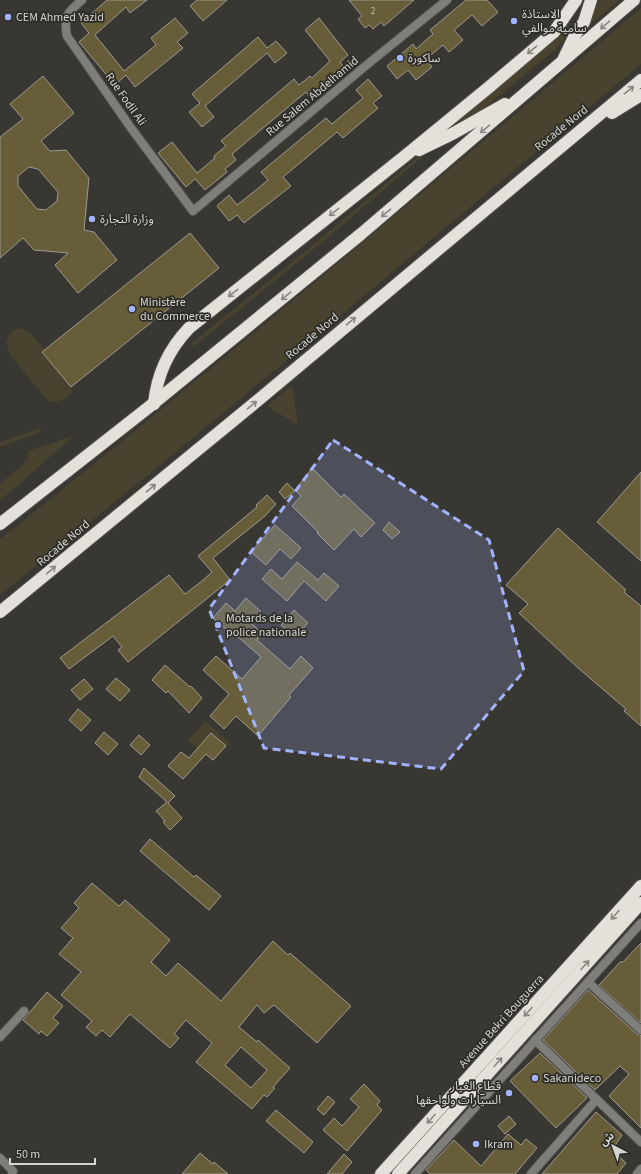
<svg xmlns="http://www.w3.org/2000/svg" width="641" height="1174" viewBox="0 0 641 1174" font-family="'Source Sans 3','Noto Sans Arabic',sans-serif">
	<style>
		.green { fill: #48422e }
		.building { fill: #675d39; stroke: #9c9a93; fill-rule: evenodd }
		.lines { fill: none; stroke-linecap: round; stroke-linejoin: round }
		.street-casing { stroke: #55534e; stroke-width: 10 }
		.highway-casing { stroke: #55534e; stroke-width: 14 }
		.street { stroke: #7f7e7b; stroke-width: 8 }
		.highway { stroke: #e4e1da; stroke-width: 12 }
		.oneway { stroke: #898780 }
		.marked { fill: #a1b3fd; fill-opacity: 0.2; stroke: #a1b3fd; stroke-width: 3; stroke-dasharray: 8 5; stroke-linejoin: round }
		.poi-dot { fill: #a1b3fd; stroke: #2e2d27; stroke-width: 1.5 }
		.labels { text-anchor: middle; stroke-width: 3.5; stroke-linejoin: round; paint-order: stroke }
		.number-label { font-size: 10px; fill: #bab6aa }
		.poi-label { font-size: 12px; fill: #d5d4d0; stroke: #2e2d27; text-anchor: start }
		.street-label { font-size: 12px; fill: #d5d4d0; stroke: #2e2d27 }
	</style>
	<rect width="100%" height="100%" fill="#393731"/>
	<g class="green">
		<polygon points="600,0 620,0 586,28"/>
		<path d="M641,8V64C428,242 217,421 0,595V539C217,367 429,187 641,8Z"/>
		<polygon points="567,24 570,26 571,29 567,36 556,49 465,124 460,125 456,120"/>
		<polygon points="420,155 422,156 421,158 325,240 200,342 191,347 191,344 194,341 302,254"/>
		<path d="M17,329C30,327 37,341 45,350L43,352L73,391C66,398 59,404 48,401L10,355L6,342L10,334Z"/>
		<polygon points="292,385 298,425 267,406"/>
		<polygon points="40,428 41,432 0,447 0,442"/>
		<polygon points="73,436 21,483 0,500 0,484 28,460 28,451"/>
		<polygon points="205,721 230,743 213,762 188,740"/>
	</g>
	<g class="building">
		<polygon points="107,0 147,0 130,13 126,7 95,35 124,71 156,45 151,38 175,18 188,33 177,42 183,48 135,87 126,75 115,85 79,42 89,33 81,23"/>
		<polygon points="197,0 227,0 203,21 190,6"/>
		<polygon points="349,0 414,0 384,26 381,22 373,29 369,25 365,28 358,19 362,16"/>
		<polygon points="466,0 487,0 498,12 482,26 472,15 454,30 463,40 449,52 443,45 426,59 432,67 416,80 408,70 397,79 387,66 413,44 416,49 433,34 430,30"/>
		<polygon points="319,18 348,55 340,62 346,71 323,90 320,87 309,96 306,92 232,154 236,160 225,169 227,172 205,190 195,179 186,187 158,153 172,142 197,173 215,158 214,156 226,146 221,141 294,79 299,85 310,76 312,78 330,61 305,30"/>
		<polygon points="258,37 267,48 276,41 287,53 275,63 267,53 205,106 214,117 202,127 189,112 200,103 192,94"/>
		<path d="M43,76L74,113L41,141L50,151L66,150L89,178L84,230L94,232L117,260L78,293L55,265L68,253L34,250L23,238L0,258V137L23,119L10,104ZM29,167L38,169L58,192L57,201L46,210L37,209L18,186V176Z"/>
		<polygon points="368,79 382,96 373,103 378,108 343,138 337,132 283,177 291,186 244,223 237,215 229,221 217,206 229,195 237,205 256,190 268,180 261,172 326,118 332,124 363,98 356,90"/>
		<polygon points="190,233 219,268 71,387 42,352"/>
		<polygon points="312,468 341,497 344,494 375,523 361,537 354,529 334,550 317,533 318,532 292,506 301,496 295,490"/>
		<polygon points="641,472 641,561 597,522"/>
		<polygon points="287,483 295,491 285,499 279,492"/>
		<polygon points="267,495 276,504 265,516 213,558 230,580 128,662 118,650 122,647 113,636 69,669 60,658 169,575 185,594 202,581 212,572 198,556 257,507 256,505"/>
		<polygon points="389,522 400,532 392,539 383,530"/>
		<polygon points="275,525 301,548 291,559 280,549 266,565 251,552"/>
		<polygon points="558,528 626,590 624,592 641,606 641,726 624,711 626,709 577,667 519,613 528,604 506,585"/>
		<polygon points="297,562 318,580 324,573 339,586 326,601 304,581 287,601 262,579 271,569 282,579"/>
		<polygon points="246,598 261,612 251,623 263,634 257,640 290,669 301,656 313,668 289,695 291,697 258,736 236,716 224,729 210,716 229,694 203,670 216,656 242,679 261,657 229,629 227,630 213,618 226,603 235,611"/>
		<polygon points="294,610 308,623 295,638 281,625"/>
		<polygon points="165,665 190,687 191,686 202,698 189,713 168,691 166,693 152,680"/>
		<polygon points="116,678 130,690 120,701 106,689"/>
		<polygon points="84,679 93,689 80,700 71,690"/>
		<polygon points="78,709 91,720 81,731 69,720"/>
		<polygon points="104,732 118,744 108,755 95,743"/>
		<polygon points="211,733 226,746 213,760 206,754 183,779 168,766 181,752 189,758"/>
		<polygon points="139,735 150,745 141,755 130,745"/>
		<polygon points="144,768 175,796 168,803 182,818 170,830 163,822 165,821 156,811 167,802 139,777"/>
		<polygon points="150,839 194,877 196,875 221,896 209,910 140,851"/>
		<path d="M92,883L119,906L125,900L170,940L151,962L166,976L178,963L221,1001L273,941L288,955L290,953L351,1006L317,1043L274,1005L264,1013L257,1005L239,1027L257,1042L258,1040L290,1068L273,1087L275,1088L267,1097L264,1095L252,1109L196,1062L212,1043L186,1020L174,1034L179,1038L170,1048L130,1014L110,1037L102,1030L96,1036L86,1027L92,1021L61,995L81,972L59,954L73,938L61,928L79,908L74,903ZM241,1047L267,1070L251,1088L225,1065Z"/>
		<polygon points="641,943 641,1023 599,985 621,961 622,963"/>
		<polygon points="588,990 637,1034 641,1035 641,1128 609,1096 629,1074 620,1066 595,1090 543,1040"/>
		<polygon points="47,992 63,1006 53,1018 59,1023 47,1036 41,1031 39,1034 23,1020"/>
		<polygon points="540,1053 587,1098 556,1128 510,1081"/>
		<polygon points="364,1084 380,1101 377,1105 382,1110 347,1151 323,1130 334,1118 342,1126 359,1107 350,1099"/>
		<polygon points="328,1096 335,1102 324,1115 317,1109"/>
		<polygon points="276,1110 313,1142 304,1153 266,1121"/>
		<polygon points="596,1112 622,1135 612,1150 626,1163 617,1174 542,1174"/>
		<polygon points="509,1116 516,1124 505,1134 498,1126"/>
		<polygon points="508,1134 521,1145 526,1139 537,1148 515,1174 430,1174 426,1170 454,1140 481,1166"/>
		<polygon points="200,1153 213,1164 214,1162 228,1174 182,1174"/>
		<polygon points="344,1154 352,1162 342,1174 327,1174"/>
	</g>
	<g class="lines">
		<g class="street-casing">
			<g id="street">
				<path d="M82,0C68,12 63,16 67,36L131,128L193,211L369,63L447,0"/>
				<polyline points="588,982 641,1030"/>
				<polyline points="0,1037 24,1011"/>
				<polyline points="535,1040 641,1142"/>
				<polyline points="0,1158 13,1171 12,1174"/>
				<polyline points="415,1174 641,923"/>
				<polyline points="531,1174 596,1100"/>
				<polyline points="637,1174 641,1169"/>
			</g>
		</g>
		<g class="highway-casing">
			<g id="highway">
				<polyline points="564,58 575,35 584,22 591,0"/>
				<polyline points="612,113 641,95"/>
				<polyline points="419,150 454,133 505,104"/>
				<path d="M154,404C157,374 168,350 189,328L405,156L488,88L554,32L576,0"/>
				<polyline points="0,524 149,407 361,234 634,0"/>
				<polyline points="0,612 251,406 641,80"/>
				<polyline points="381,1174 641,886"/>
				<polyline points="398,1174 641,903"/>
			</g>
		</g>
		<use href="#street" class="street"/>
		<use href="#highway" class="highway"/>
	</g>
	<defs><path id="oneway-shaft" d="M-6 0H5M1.5-3L5.5 0L1.5 3" fill="none" stroke-width="1.6" stroke-linecap="round" stroke-linejoin="round"/></defs>
	<g class="oneway">
		<use href="#oneway-shaft" transform="translate(605 25) rotate(139)"/>
		<use href="#oneway-shaft" transform="translate(532 50) rotate(140)"/>
		<use href="#oneway-shaft" transform="translate(629 90) rotate(-39)"/>
		<use href="#oneway-shaft" transform="translate(485 129) rotate(140)"/>
		<use href="#oneway-shaft" transform="translate(334 212) rotate(142)"/>
		<use href="#oneway-shaft" transform="translate(386 213) rotate(140)"/>
		<use href="#oneway-shaft" transform="translate(233 293) rotate(142)"/>
		<use href="#oneway-shaft" transform="translate(286 296) rotate(141)"/>
		<use href="#oneway-shaft" transform="translate(351 321) rotate(-40)"/>
		<use href="#oneway-shaft" transform="translate(252 405) rotate(-40)"/>
		<use href="#oneway-shaft" transform="translate(151 488) rotate(-40)"/>
		<use href="#oneway-shaft" transform="translate(51 570) rotate(-40)"/>
		<use href="#oneway-shaft" transform="translate(615 915) rotate(132)"/>
		<use href="#oneway-shaft" transform="translate(585 965) rotate(-48)"/>
		<use href="#oneway-shaft" transform="translate(528 1012) rotate(132)"/>
		<use href="#oneway-shaft" transform="translate(498 1062) rotate(-48)"/>
		<use href="#oneway-shaft" transform="translate(431 1119) rotate(132)"/>
	</g>
	<path class="marked" d="M333,440L489,540L524,671L441,769L264,748L209,609Z"/>
	<g class="poi-dot">
		<circle cx="8" cy="17" r="4"/>
		<circle cx="514" cy="21" r="4"/>
		<circle cx="400" cy="58" r="4"/>
		<circle cx="92" cy="219" r="4"/>
		<circle cx="132" cy="309" r="4"/>
		<circle cx="218" cy="625" r="4"/>
		<circle cx="535" cy="1078" r="4"/>
		<circle cx="509" cy="1093" r="4"/>
		<circle cx="476" cy="1144" r="4"/>
	</g>
	<g class="labels">
		<g class="number-label">
			<text x="373" y="14">2</text>
		</g>
		<g class="poi-label">
			<text x="522" y="18">الاستاذة<tspan x="522" dy="14">سامية موالفي</tspan></text>
			<text x="16" y="21">CEM Ahmed Yazid</text>
			<text x="408" y="62">ساكورة</text>
			<text x="100" y="223">وزارة التجارة</text>
			<text x="140" y="306">Ministère<tspan x="140" dy="14">du Commerce</tspan></text>
			<text x="226" y="622">Motards de la<tspan x="226" dy="14">police nationale</tspan></text>
			<text x="543" y="1082">Sakanideco</text>
			<text x="501" y="1090" text-anchor="end">قطاع الغيار<tspan x="501" dy="14">السيارات ولواحقها</tspan></text>
			<text x="484" y="1148">Ikram</text>
		</g>
		<g class="street-label">
			<text transform="translate(312 96) rotate(-40)" y="4">Rue Salem Abdelhamid</text>
			<text transform="translate(126 99) rotate(55)" y="4">Rue Fodil Ali</text>
			<text transform="translate(561 128) rotate(-39)" y="4">Rocade Nord</text>
			<text transform="translate(312 336) rotate(-40)" y="4">Rocade Nord</text>
			<text transform="translate(63 543) rotate(-40)" y="4">Rocade Nord</text>
			<text transform="translate(501 1021) rotate(-48)" y="4">Avenue Bekri Bouguerra</text>
		</g>
	</g>
	<g transform="translate(613 1146) rotate(319)" stroke="#2e2d27" stroke-width="3" paint-order="stroke">
	<path d="M0-3L7 15L0 10L-7 15Z" fill="#d5d4d0"/>
	<text y="-6" font-size="11" font-weight="bold" text-anchor="middle" fill="#d5d4d0">ش</text>
	</g>
	<path d="M10 1158v6h85v-6" fill="none" stroke="#d5d4d0" stroke-width="2"/>
	<text x="16" y="1158" font-size="12" fill="#d5d4d0" stroke="#2e2d27" stroke-width="3" paint-order="stroke">50 m</text>
</svg>
